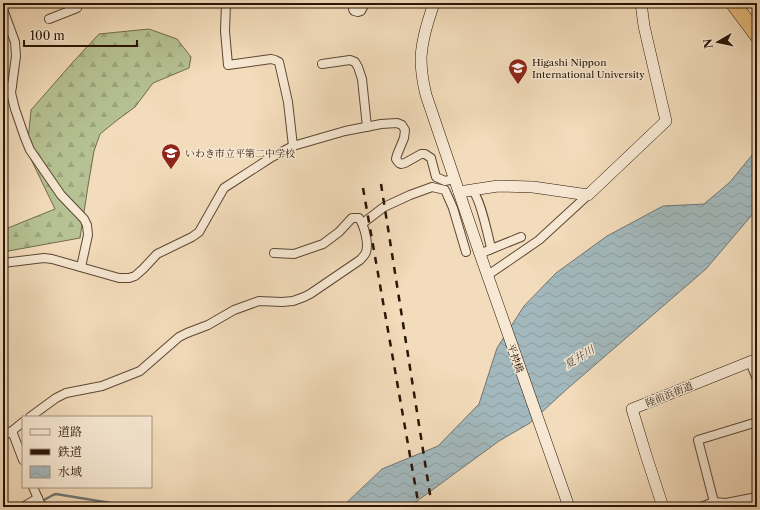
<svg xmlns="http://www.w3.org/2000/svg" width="760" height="510" viewBox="0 0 760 510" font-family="'Libre Caslon Text','Noto Serif JP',serif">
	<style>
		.forest { fill: url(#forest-firs); stroke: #706c4c }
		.water { fill: url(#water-waves); stroke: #727773 }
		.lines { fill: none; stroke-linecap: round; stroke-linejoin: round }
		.stream { stroke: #727773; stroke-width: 2.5 }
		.street-casing { stroke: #5c4733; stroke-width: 10 }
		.secondary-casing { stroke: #2a1506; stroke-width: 12 }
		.highway-casing { stroke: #2a1506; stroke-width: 16 }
		.street { stroke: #f7e8d3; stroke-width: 8 }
		.secondary { stroke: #f7e8d3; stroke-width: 11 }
		.highway { stroke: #eabe7e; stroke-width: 15 }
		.rail { stroke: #2a1506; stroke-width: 2.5; stroke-dasharray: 7 7; stroke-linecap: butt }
		.labels { text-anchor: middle; stroke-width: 3; stroke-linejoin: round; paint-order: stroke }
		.poi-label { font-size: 10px; fill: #2a1506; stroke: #f7e8d3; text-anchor: start }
		.street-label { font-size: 10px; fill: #2a1506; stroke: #f7e8d3 }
		.water-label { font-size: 11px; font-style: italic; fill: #544e46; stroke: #f7e8d3 }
	</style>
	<defs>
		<pattern id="forest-firs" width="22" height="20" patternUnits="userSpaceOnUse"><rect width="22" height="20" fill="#b6c293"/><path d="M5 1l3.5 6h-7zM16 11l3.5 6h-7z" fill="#9da67d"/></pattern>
		<pattern id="water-waves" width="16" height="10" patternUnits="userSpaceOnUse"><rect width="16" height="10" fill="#a2b8bc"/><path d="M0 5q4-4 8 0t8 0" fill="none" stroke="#8c9da0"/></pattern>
	</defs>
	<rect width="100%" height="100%" fill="#f3dcbb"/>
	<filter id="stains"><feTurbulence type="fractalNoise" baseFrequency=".005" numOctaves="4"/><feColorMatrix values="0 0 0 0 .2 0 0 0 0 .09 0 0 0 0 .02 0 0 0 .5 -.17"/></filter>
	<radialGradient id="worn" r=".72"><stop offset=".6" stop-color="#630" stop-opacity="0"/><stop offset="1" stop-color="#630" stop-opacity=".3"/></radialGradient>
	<polygon class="forest" points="149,29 177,39 191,57 189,68 153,83 135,107 116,121 100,134 94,151 88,186 80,238 3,252 3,230 55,209 27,151 31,110 73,62 99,34"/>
	<polygon class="water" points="757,149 757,209 706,269 567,389 530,423 499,441 409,507 342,507 382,469 438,446 479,404 497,348 524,306 556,273 607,236 663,206 704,204 730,182"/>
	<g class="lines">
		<polyline class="stream" points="33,506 53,495 56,494 117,504 123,507"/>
		<g class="street-casing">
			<g id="street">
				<polyline points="226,3 225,31 228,65 271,59 275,60 279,62 288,102 293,146"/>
				<polyline points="353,3 353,9 354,11 358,12 361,11 365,3"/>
				<polyline points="3,9 15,42 16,56 11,93 15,109 25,138 30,150 61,195 84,219 87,225 88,235 81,267"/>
				<polyline points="49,19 77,8 75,3"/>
				<polyline points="322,64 350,60 355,62 358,67 362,79 367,127"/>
				<polyline points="3,87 12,86"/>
				<path d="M472,190C480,197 488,235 491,248L489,250L480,254"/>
				<polyline points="363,223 384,207 410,195 432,187 445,190 453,208 466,252"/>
				<polyline points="489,250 521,237"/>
				<polyline points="3,263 44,258 52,259 119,278 129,278 135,276 143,269 157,254 192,237 199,232 224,188 272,157 293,146 345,131 381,124 397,123 402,125 405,130 404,138 397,155 396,159 399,163 401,164 405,163 421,154 425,154 431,158 436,177 445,181 454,179"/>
				<polyline points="488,275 539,240 588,195"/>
				<polyline points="750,362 757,379"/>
				<path d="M30,417L56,398L66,393L102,386L140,371L179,337L187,333L208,325L234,310L259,301L282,302L293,301L304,297L310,294L360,260C362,258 365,255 366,252C369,243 364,225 359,218H352L339,232L323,244L294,254L274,253"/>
				<polyline points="12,431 23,460"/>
				<polyline points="3,436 12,431 23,422"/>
				<polyline points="33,487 40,503 43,507"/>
				<polyline points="714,502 698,440 757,422"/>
				<polyline points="23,507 38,498"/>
				<polyline points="701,507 714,502 726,503 757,497"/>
			</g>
		</g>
		<g class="secondary-casing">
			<g id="secondary">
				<path d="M434,3C428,21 422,39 421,58C421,70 423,83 426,95L480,254L569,507"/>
				<polyline points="459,192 498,186 533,187 588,195 666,121 644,26 641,3"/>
				<polyline points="663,507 646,455 632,409 757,359"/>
			</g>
		</g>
		<g class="highway-casing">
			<polyline id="highway" points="733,3 757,35"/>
		</g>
		<use href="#street" class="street"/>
		<use href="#secondary" class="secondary"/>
		<use href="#highway" class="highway"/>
		<g class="rail">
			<polyline points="381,184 432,507"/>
			<polyline points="363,188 419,507"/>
		</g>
	</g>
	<defs>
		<g id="university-pin" transform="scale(1)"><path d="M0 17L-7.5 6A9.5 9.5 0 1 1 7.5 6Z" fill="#8f2418" stroke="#f7e8d3"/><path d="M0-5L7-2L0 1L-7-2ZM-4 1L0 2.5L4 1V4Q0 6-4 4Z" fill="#fff"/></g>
		<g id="school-pin" transform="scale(1)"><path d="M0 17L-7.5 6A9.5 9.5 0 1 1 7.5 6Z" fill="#8f2418" stroke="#f7e8d3"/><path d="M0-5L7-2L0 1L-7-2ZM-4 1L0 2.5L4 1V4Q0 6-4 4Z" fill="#fff"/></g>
	</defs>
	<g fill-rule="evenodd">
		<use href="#university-pin" x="518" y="68"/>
		<use href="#school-pin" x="171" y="153"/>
	</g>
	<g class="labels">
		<g class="poi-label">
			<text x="532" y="66">Higashi Nippon<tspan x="532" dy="12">International University</tspan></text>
			<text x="185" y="157">いわき市立平第二中学校</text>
		</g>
		<g class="street-label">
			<text transform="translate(516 358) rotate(71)" y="4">平神橋</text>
			<text transform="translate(669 394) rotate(-22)" y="4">陸前浜街道</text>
		</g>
		<g class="water-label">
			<text transform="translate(579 357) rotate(-31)" y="4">夏井川</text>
		</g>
	</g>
	<rect width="760" height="510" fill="none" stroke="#f3dcbb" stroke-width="16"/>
	<rect x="4" y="4" width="752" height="502" fill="none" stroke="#2a1506" stroke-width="2"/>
	<rect x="8" y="8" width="744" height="494" fill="none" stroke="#2a1506"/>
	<rect x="22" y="416" width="130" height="72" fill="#f7e8d3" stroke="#a59481"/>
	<rect x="30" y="429" width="20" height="6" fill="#f7e8d3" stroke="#a59481"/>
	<text x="58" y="436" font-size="12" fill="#2a1506">道路</text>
	<rect x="30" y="449" width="20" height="6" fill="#2a1506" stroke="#a59481"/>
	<text x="58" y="456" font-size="12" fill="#2a1506">鉄道</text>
	<rect x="30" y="466" width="20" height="12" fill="url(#water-waves)" stroke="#a59481"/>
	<text x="58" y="476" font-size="12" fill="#2a1506">水域</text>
	<g transform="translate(718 42) rotate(261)" stroke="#f7e8d3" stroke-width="3" paint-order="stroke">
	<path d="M0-3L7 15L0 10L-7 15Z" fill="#2a1506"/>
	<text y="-6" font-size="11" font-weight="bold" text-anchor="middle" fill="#2a1506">N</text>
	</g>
	<path d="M24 40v6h113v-6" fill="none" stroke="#2a1506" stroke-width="2"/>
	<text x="30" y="40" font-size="12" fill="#2a1506" stroke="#f7e8d3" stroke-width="3" paint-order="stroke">100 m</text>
	<rect width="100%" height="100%" filter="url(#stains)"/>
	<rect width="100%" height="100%" fill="url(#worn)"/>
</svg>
